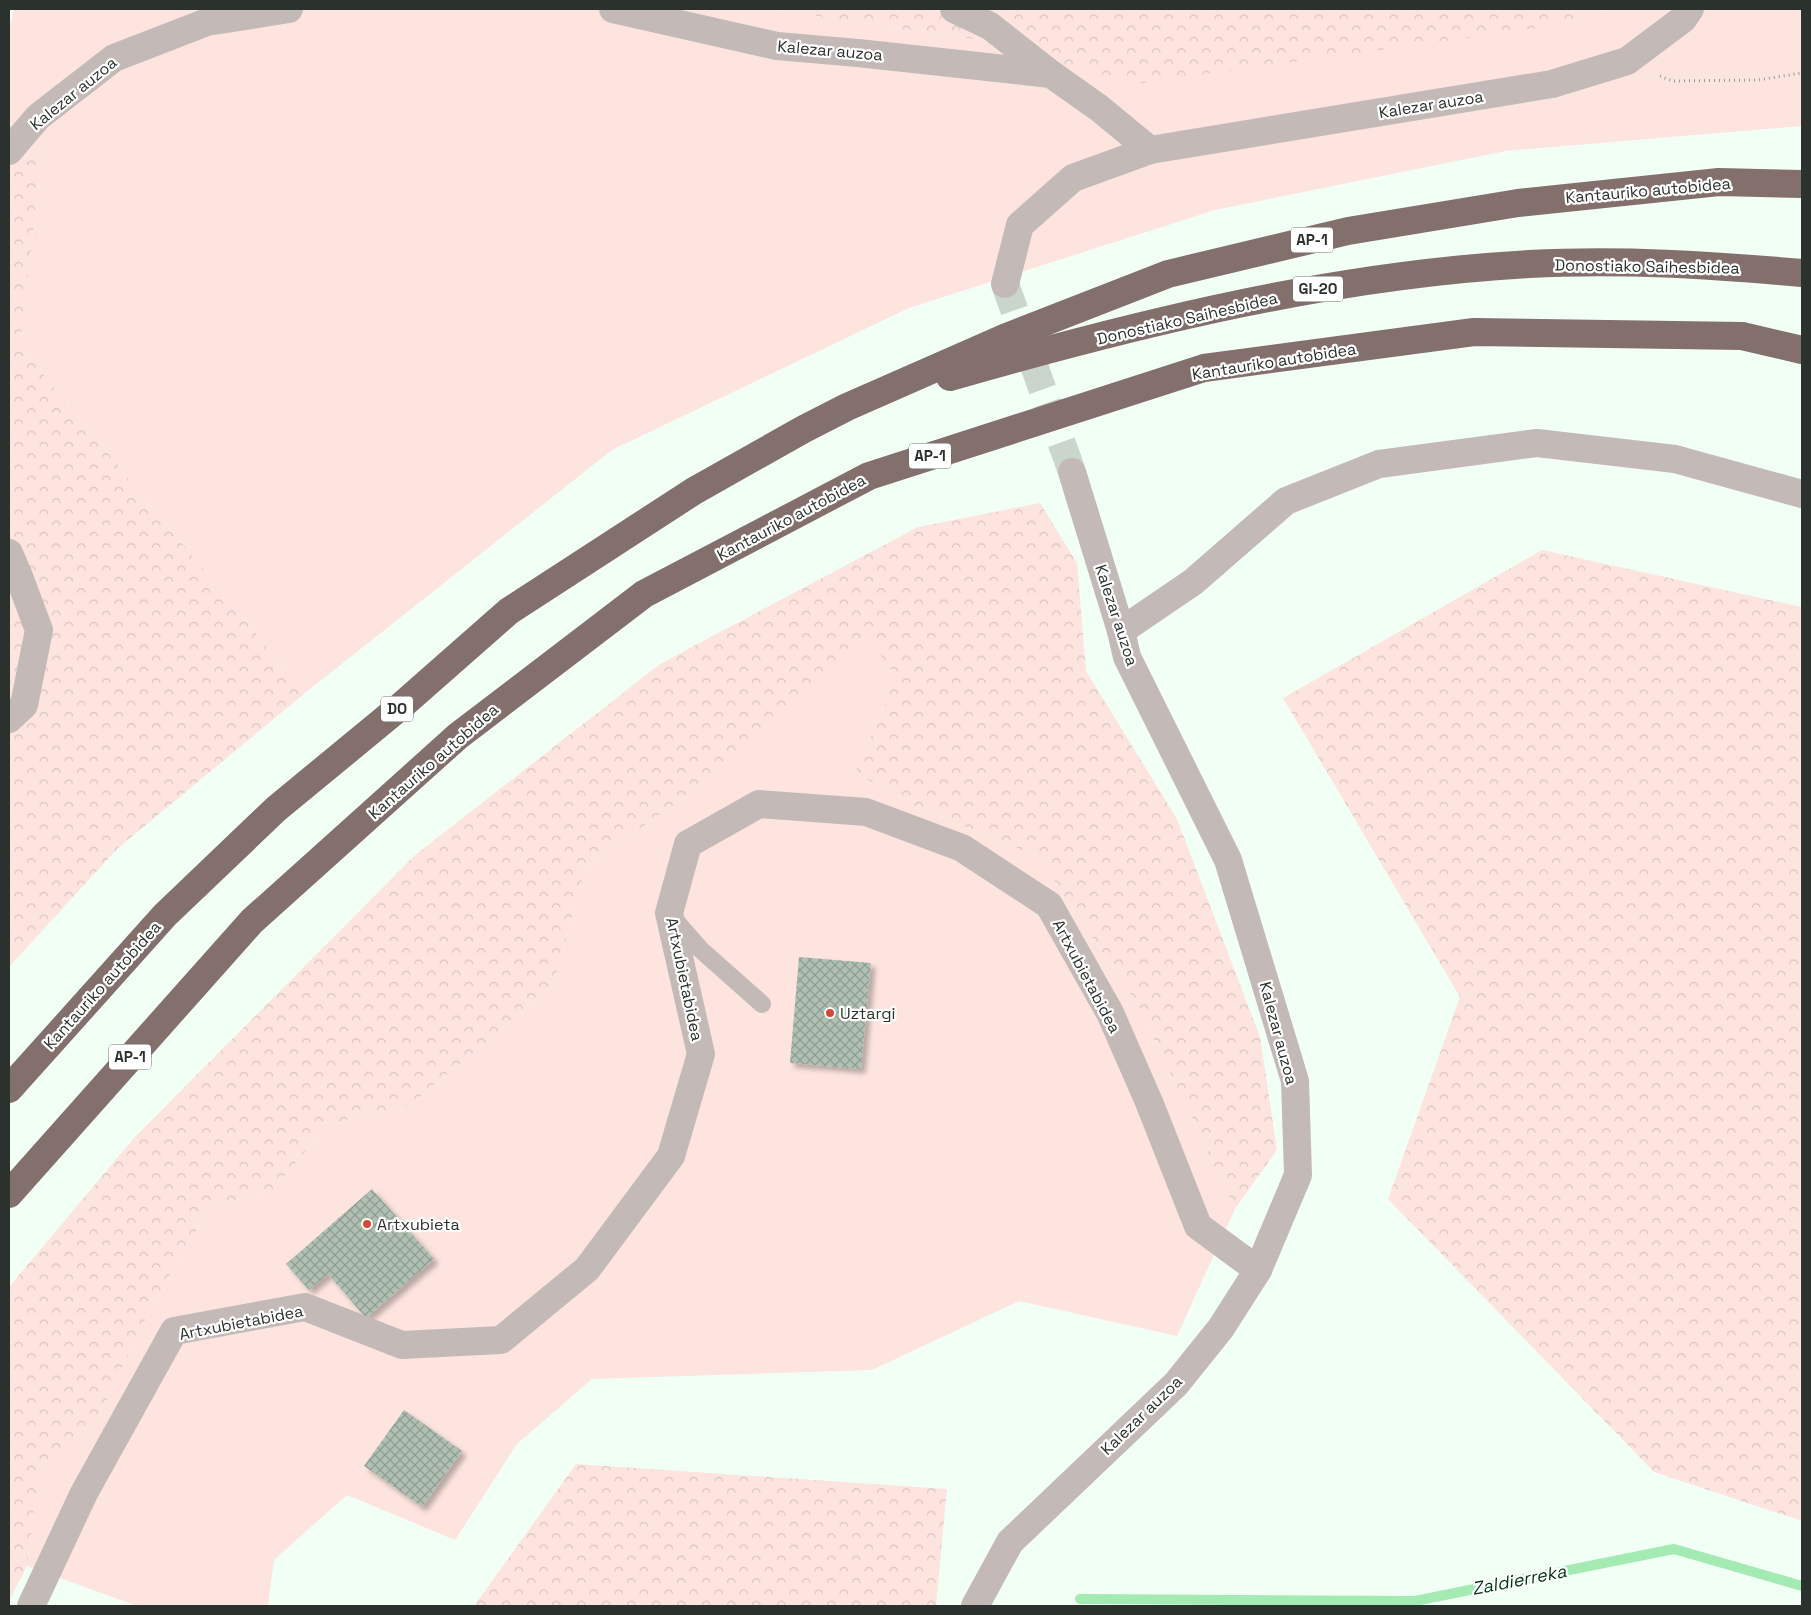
<svg xmlns="http://www.w3.org/2000/svg" width="1811" height="1615" viewBox="0 0 1811 1615" font-family="'Space Grotesk',sans-serif">
	<style>
		.green { fill: #fde4df }
		.forest { fill: url(#forest-crowns) }
		.lines { fill: none; stroke-linecap: round; stroke-linejoin: round }
		.stream { stroke: #a3eab3; stroke-width: 10 }
		.building { fill: url(#building-cross-hatch); filter: url(#shadow) }
		.minor-tunnel { stroke: #cad6cc; stroke-width: 28; stroke-dasharray: 28 14; stroke-linecap: butt }
		.path { stroke: #939d95; stroke-width: 3; stroke-dasharray: 1 4; stroke-linecap: butt }
		.service { stroke: #c3bab8; stroke-width: 18 }
		.minor { stroke: #c3bab8; stroke-width: 28 }
		.motorway { stroke: #83706d; stroke-width: 28 }
		.poi-dot { fill: #d54838; stroke: #fff; stroke-width: 2 }
		.labels { text-anchor: middle; stroke-width: 4.5; stroke-linejoin: round; paint-order: stroke }
		.shield { fill: #fff; stroke: #6b6f6b; stroke-width: 1 }
		.shield-label { font-size: 15px; font-weight: bold; fill: #2b312c }
		.street-label { font-size: 16px; fill: #2b312c; stroke: #fff }
		.poi-label { font-size: 16px; fill: #2b312c; stroke: #fff; text-anchor: start }
		.water-label { font-size: 18px; font-style: italic; fill: #003514; stroke: #fff }
	</style>
	<defs>
		<pattern id="forest-crowns" width="20" height="18" patternUnits="userSpaceOnUse" patternTransform="scale(1.25)"><rect width="20" height="18" fill="#fde4df"/><path d="M2 6a3 3 0 1 1 6 0M12 15a3 3 0 1 1 6 0" fill="none" stroke="#d9c4c0"/></pattern>
		<pattern id="building-cross-hatch" width="8" height="8" patternUnits="userSpaceOnUse" patternTransform="scale(1.25)"><rect width="8" height="8" fill="#b0c0b3"/><path d="M0 0l8 8M0 8l8-8" fill="none" stroke="#8f9d92"/></pattern>
		<filter id="shadow"><feDropShadow dx="4.5" dy="4.5" stdDeviation="2.5" flood-color="#0004"/></filter>
	</defs>
	<rect width="100%" height="100%" fill="#f2fff4"/>
	<g class="green">
		<polygon points="14,9 768,9 993,42 1565,24 1605,9 1802,9 1802,126 1506,151 1215,210 909,308 612,450 305,693 20,346 42,154 9,138 9,29"/>
		<polygon points="868,637 896,677 855,773 917,807 1037,856 1138,1005 1235,1209 1177,1336 1019,1301 872,1370 592,1379 517,1444 455,1540 347,1495 274,1560 268,1606 137,1606 27,1566 41,1464 88,1439 152,1306 209,1209 272,1190 329,1124 410,1105 553,987 586,866 694,791"/>
	</g>
	<g class="forest">
		<polygon points="768,9 1605,9 1565,24 1130,85 993,42"/>
		<polygon points="9,138 42,154 20,346 305,693 117,849 9,967"/>
		<polygon points="1040,503 1077,563 1086,671 1177,819 1260,1037 1277,1150 1235,1209 1138,1005 1037,856 917,807 855,773 896,677 868,638 694,791 586,866 553,987 410,1105 329,1124 272,1190 209,1209 152,1306 88,1439 41,1464 27,1566 9,1601 9,1287 134,1138 414,856 660,664 918,527"/>
		<polygon points="1542,550 1802,607 1802,1521 1654,1472 1388,1199 1460,997 1283,698"/>
		<polygon points="576,1464 947,1489 936,1606 474,1606"/>
	</g>
	<g class="lines">
		<polyline class="stream" points="1080,1599 1415,1601 1674,1549 1802,1586"/>
	</g>
	<g class="building">
		<polygon points="799,957 871,963 861,1069 790,1063"/>
		<polygon points="372,1189 434,1259 366,1318 328,1274 309,1290 286,1264"/>
		<polygon points="404,1410 462,1451 422,1507 364,1466"/>
	</g>
	<g class="lines">
		<polyline class="minor-tunnel" points="1005,284 1072,472"/>
		<polyline class="path" points="1660,76 1672,81 1758,80 1802,73"/>
		<polyline class="service" points="673,918 700,949 762,1004"/>
		<g class="minor">
			<polyline points="613,9 777,46 858,53 1051,74 1099,108 1150,150"/>
			<polyline points="954,9 990,26 1051,74"/>
			<polyline points="9,151 38,117 114,58 207,22 289,9"/>
			<polyline points="1005,284 1020,225 1073,178 1150,150 1552,84 1627,61 1683,19 1690,9"/>
			<polyline points="9,553 18,574 39,630 24,705 9,719"/>
			<polyline points="1121,631 1193,582 1286,501 1379,464 1537,443 1675,459 1802,494"/>
			<polyline points="31,1606 84,1493 174,1331 305,1307 402,1345 501,1340 587,1269 671,1156 701,1054 669,913 688,844 759,804 866,812 962,848 1049,905 1110,1013 1149,1102 1198,1226 1258,1270"/>
			<polyline points="975,1606 1010,1542 1176,1384 1221,1328 1258,1270 1298,1175 1295,1081 1228,860 1127,657 1121,631 1072,472"/>
		</g>
		<g class="motorway">
			<path d="M950,377C1139,323 1332,275 1529,264C1620,259 1711,265 1802,273"/>
			<polyline points="9,1089 165,915 276,809 401,706 509,611 694,491 804,429 847,407 1004,338 1168,274 1348,231 1518,203 1719,182 1802,184"/>
			<polyline points="9,1194 252,921 458,736 644,594 869,476 1204,368 1474,332 1742,336 1802,350"/>
		</g>
	</g>
	<g class="poi-dot">
		<circle cx="830" cy="1013" r="5"/>
		<circle cx="367" cy="1224" r="5"/>
	</g>
	<g class="labels">
		<g class="shield">
			<rect x="1291" y="227.5" width="42" height="25" rx="4"/>
			<rect x="1293" y="276.5" width="50" height="25" rx="4"/>
			<rect x="909" y="443.5" width="42" height="25" rx="4"/>
			<rect x="381" y="696.5" width="32" height="25" rx="4"/>
			<rect x="109" y="1044.5" width="42" height="25" rx="4"/>
		</g>
		<g class="shield-label">
			<text x="1312" y="245">AP-1</text>
			<text x="1318" y="294">GI-20</text>
			<text x="930" y="461">AP-1</text>
			<text x="397" y="714">DO</text>
			<text x="130" y="1062">AP-1</text>
		</g>
		<g class="street-label">
			<text transform="translate(830 50) rotate(5)" y="6">Kalezar auzoa</text>
			<text transform="translate(73 93) rotate(-39)" y="6">Kalezar auzoa</text>
			<text transform="translate(1431 104) rotate(-9)" y="6">Kalezar auzoa</text>
			<text transform="translate(1648 190) rotate(-5)" y="6">Kantauriko autobidea</text>
			<text transform="translate(1647 266) rotate(1)" y="6">Donostiako Saihesbidea</text>
			<text transform="translate(1187 318) rotate(-13)" y="6">Donostiako Saihesbidea</text>
			<text transform="translate(1274 361) rotate(-9)" y="6">Kantauriko autobidea</text>
			<text transform="translate(791 517) rotate(-28)" y="6">Kantauriko autobidea</text>
			<text transform="translate(1117 615) rotate(72)" y="6">Kalezar auzoa</text>
			<text transform="translate(433 761) rotate(-41)" y="6">Kantauriko autobidea</text>
			<text transform="translate(1087 976) rotate(62)" y="6">Artxubietabidea</text>
			<text transform="translate(685 979) rotate(78)" y="6">Artxubietabidea</text>
			<text transform="translate(102 985) rotate(-48)" y="6">Kantauriko autobidea</text>
			<text transform="translate(1279 1033) rotate(75)" y="6">Kalezar auzoa</text>
			<text transform="translate(241 1322) rotate(-11)" y="6">Artxubietabidea</text>
			<text transform="translate(1141 1415) rotate(-44)" y="6">Kalezar auzoa</text>
		</g>
		<g class="poi-label">
			<text x="840" y="1019">Uztargi</text>
			<text x="377" y="1230">Artxubieta</text>
		</g>
		<g class="water-label">
			<text transform="translate(1519 1580) rotate(-11)" y="6">Zaldierreka</text>
		</g>
	</g>
	<rect width="1811" height="1615" fill="none" stroke="#2b312c" stroke-width="20"/>
</svg>
